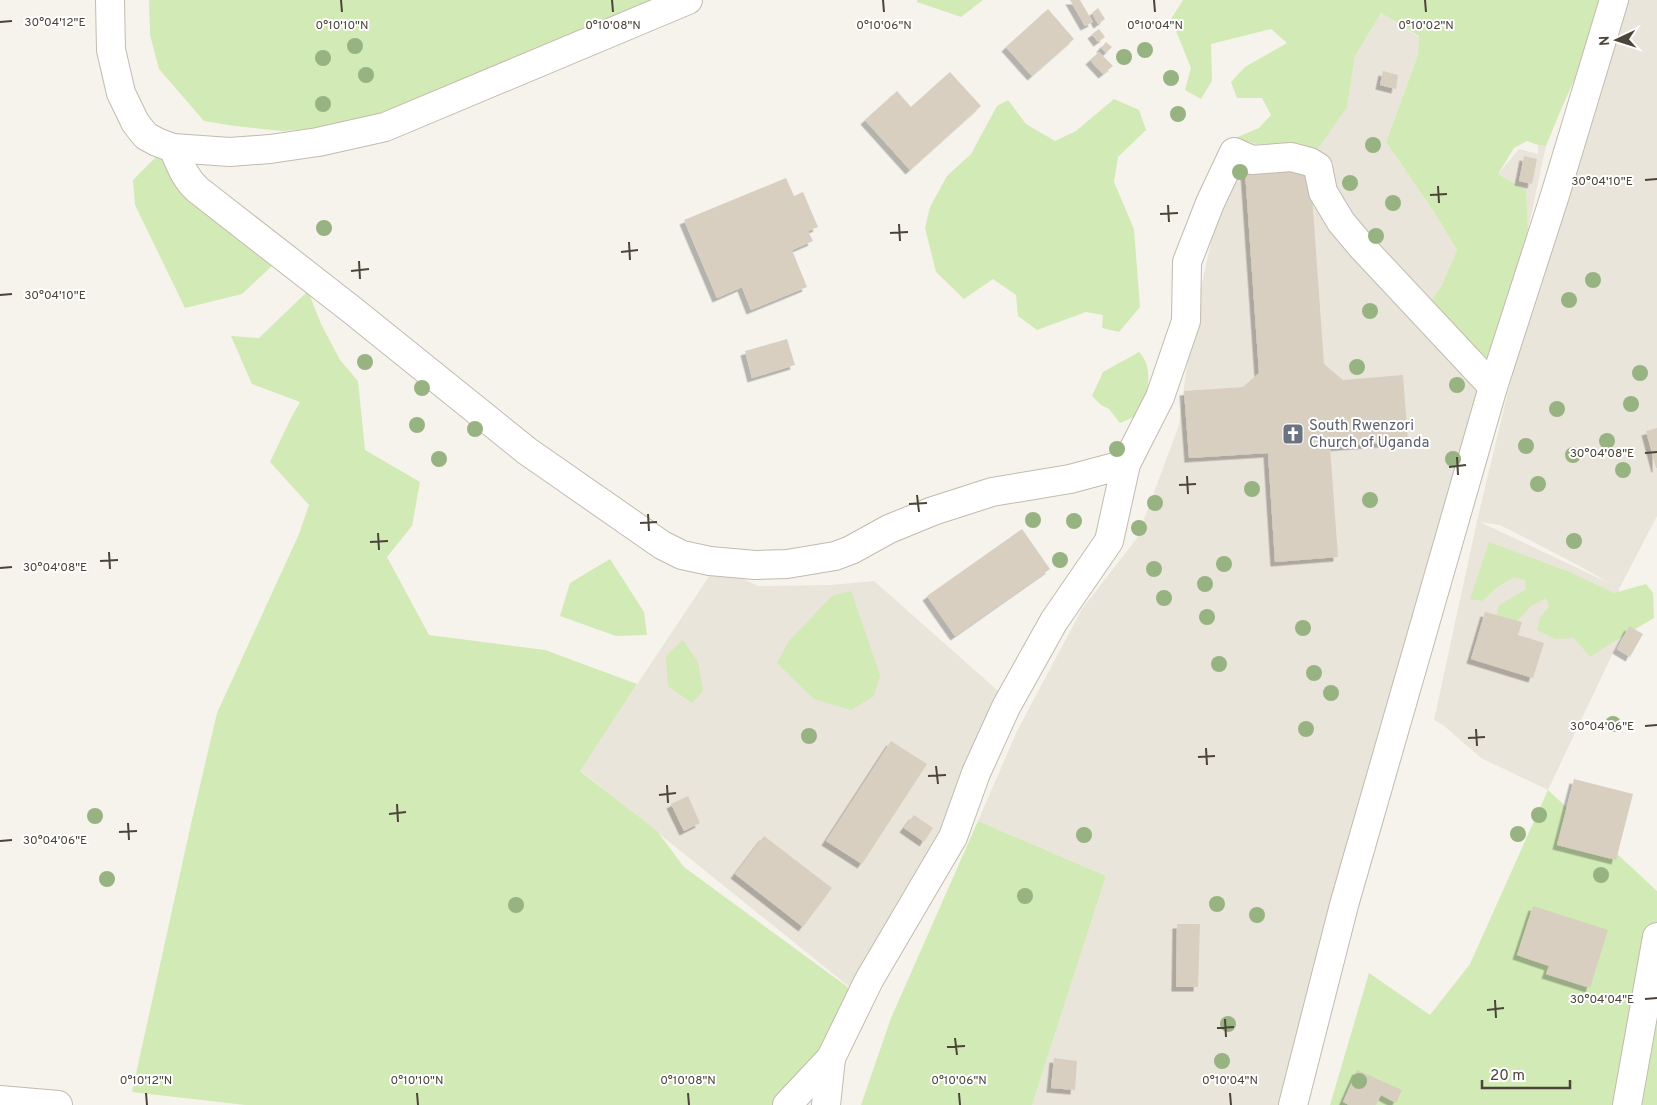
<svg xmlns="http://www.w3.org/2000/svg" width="1657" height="1105" viewBox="0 0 1657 1105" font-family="Overpass,sans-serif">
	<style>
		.residential { fill: #eae5da; fill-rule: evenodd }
		.green { fill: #d2eab5 }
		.building { fill: #d8cfc1; filter: url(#shadow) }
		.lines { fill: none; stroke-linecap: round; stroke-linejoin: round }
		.minor-casing { stroke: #c2bbae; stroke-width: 30 }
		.minor { stroke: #fff; stroke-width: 28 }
		.tree { fill: #97b381 }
		.ticks { fill: none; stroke: #4b4439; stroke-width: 2 }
		.labels { text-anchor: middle; stroke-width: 4; stroke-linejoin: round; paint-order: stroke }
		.worship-label { font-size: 15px; fill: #5b616d; stroke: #fff; text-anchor: start }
		.ticks-label { font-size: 12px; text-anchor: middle; fill: #4b4439; stroke: #fff; stroke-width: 4; stroke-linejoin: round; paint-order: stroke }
	</style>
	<defs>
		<filter id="shadow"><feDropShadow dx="-4.5" dy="4.5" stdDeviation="0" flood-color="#0004"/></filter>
	</defs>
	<rect width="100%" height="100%" fill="#f6f3ec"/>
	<g class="residential">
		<path d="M1607,0H1657V516L1619,589L1621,636L1548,790L1481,758L1443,725L1434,720L1477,521L1557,187ZM1480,522L1500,525L1574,563L1611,584Z"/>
		<polygon points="1381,13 1419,37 1418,55 1386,142 1434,212 1457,250 1442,285 1431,301 1497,369 1301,1105 1032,1105 1106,876 978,821 1017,731 1082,609 1137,538 1179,425 1191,335 1233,139 1347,107 1355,56"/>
		<polygon points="1538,145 1546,146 1528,229 1526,190 1498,174 1519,149 1538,154"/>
		<polygon points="716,566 758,586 831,585 874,581 1005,697 868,1002 580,770"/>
	</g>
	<g class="green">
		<polygon points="149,0 686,0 349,126 282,131 235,126 204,121 159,69 150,35"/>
		<polygon points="917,0 983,0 961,17 917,2"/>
		<polygon points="1183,0 1602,0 1592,41 1562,107 1546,146 1538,145 1527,141 1514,148 1498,174 1526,190 1528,229 1497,369 1431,301 1442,285 1457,250 1434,212 1386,142 1418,55 1419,36 1381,13 1355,56 1347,107 1314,154 1233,139 1259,128 1271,115 1262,98 1237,98 1231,82 1245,67 1287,43 1271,29 1211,44 1212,81 1201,99 1185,90 1191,68 1171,19"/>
		<polygon points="1114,99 1139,110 1146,130 1118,157 1114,182 1134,229 1140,307 1119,332 1102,328 1103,315 1086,312 1037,330 1018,316 1016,295 993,279 964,299 936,272 925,228 930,207 947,176 971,154 997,106 1008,100 1026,124 1055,141 1076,131"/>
		<polygon points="161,152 288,251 242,294 185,308 135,205 133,180"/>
		<polygon points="308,291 321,324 340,360 358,381 365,450 420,482 412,526 387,557 429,635 545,650 637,684 580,771 657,831 684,867 868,1002 786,1105 245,1105 132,1092 191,824 217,713 299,534 309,505 270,462 290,420 300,402 252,384 231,336 259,338"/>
		<path d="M1139,352C1155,368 1147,395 1141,414L1120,423L1109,409L1101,405L1092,396L1103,372Z"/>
		<polygon points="1489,542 1567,571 1614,593 1646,584 1653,593 1654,618 1605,647 1590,657 1574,638 1555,639 1537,630 1540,618 1549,606 1546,598 1531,606 1514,625 1494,624 1499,605 1525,590 1526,580 1514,577 1496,588 1482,601 1470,599"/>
		<polygon points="610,559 644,612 647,635 616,636 560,616 570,583"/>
		<polygon points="851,591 880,675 874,696 851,710 814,699 777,663 789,641 832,596"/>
		<polygon points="683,640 698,662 703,691 692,703 668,686 666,656"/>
		<polygon points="1548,790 1657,891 1657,1105 1330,1105 1369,973 1430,1015 1470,964"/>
		<polygon points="978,821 1106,876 1032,1105 861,1105 891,1018"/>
	</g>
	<g class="building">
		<polygon points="1070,0 1080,0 1093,22 1085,26"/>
		<polygon points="1098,8 1105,19 1098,24 1092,13"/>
		<polygon points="1048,9 1074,39 1032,76 1006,47"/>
		<polygon points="1099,29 1105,37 1098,42 1092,34"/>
		<polygon points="1106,42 1112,47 1106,53 1101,48"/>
		<polygon points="1099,52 1113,66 1103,74 1090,60"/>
		<polygon points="1383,71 1398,75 1396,89 1380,85"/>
		<polygon points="950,72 981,106 910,170 865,120 897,91 911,107"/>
		<polygon points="1524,156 1537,159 1532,184 1519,181"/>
		<polygon points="1310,167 1324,364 1343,380 1403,375 1408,441 1330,447 1338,557 1275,562 1268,453 1189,458 1184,391 1243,387 1259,373 1245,171"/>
		<polygon points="786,178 794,196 803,192 818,227 808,231 813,241 792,250 807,287 751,310 742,287 717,298 684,220"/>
		<polygon points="787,339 795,365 752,378 745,351"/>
		<polygon points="1657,428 1657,468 1656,468 1646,431"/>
		<polygon points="1022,529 1050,569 955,636 927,596"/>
		<polygon points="1485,612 1522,622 1518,635 1544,643 1533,678 1471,659"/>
		<polygon points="1629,626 1643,634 1630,657 1617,649"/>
		<polygon points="891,741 927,764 862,864 826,841"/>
		<polygon points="1574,779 1633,794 1616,860 1557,845"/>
		<polygon points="688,796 700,823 684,831 671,804"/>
		<polygon points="914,815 933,828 924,842 904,828"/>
		<polygon points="764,836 832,888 803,927 735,874"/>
		<polygon points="1533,906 1608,930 1590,988 1546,974 1549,966 1517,955"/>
		<polygon points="1177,924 1200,924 1198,987 1176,987"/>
		<polygon points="1054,1058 1077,1061 1075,1090 1051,1088"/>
		<polygon points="1357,1070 1402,1090 1396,1103 1381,1095 1376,1105 1349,1105 1343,1102"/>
	</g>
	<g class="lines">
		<g class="minor-casing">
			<g id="minor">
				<polyline points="110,0 111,50 121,93 135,122 141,130 146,136 157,142 173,148 230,152 270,149 318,142 385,127 688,0"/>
				<path d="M173,148C180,164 185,179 198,190L352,310L527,451L662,545L682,555L710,561L755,565L787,564L835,556L851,550L889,529L933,511L992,492L1070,479L1126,464"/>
				<polyline points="0,1100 58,1105"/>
				<polyline points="787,1105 831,1058 869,980 953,837 976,773 1006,707 1054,621 1109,541 1126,464 1160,397 1186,321 1187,262 1210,203 1234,152 1252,160 1291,157 1310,162 1318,167 1323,192 1341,222 1362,247 1493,387"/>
				<polyline points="826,1105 831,1058"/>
				<polyline points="1293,1105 1344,905 1493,387 1555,195 1614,0"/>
				<polyline points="1627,1105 1657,937"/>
			</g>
		</g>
		<use href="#minor" class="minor"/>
	</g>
	<g class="tree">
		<circle cx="355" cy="46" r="8"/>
		<circle cx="1145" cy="50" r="8"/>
		<circle cx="1124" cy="57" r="8"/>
		<circle cx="323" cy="58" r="8"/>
		<circle cx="366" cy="75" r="8"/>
		<circle cx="1171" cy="78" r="8"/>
		<circle cx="323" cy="104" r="8"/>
		<circle cx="1178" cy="114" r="8"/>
		<circle cx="1373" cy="145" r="8"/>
		<circle cx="1240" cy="172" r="8"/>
		<circle cx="1350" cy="183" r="8"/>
		<circle cx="1393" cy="203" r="8"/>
		<circle cx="324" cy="228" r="8"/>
		<circle cx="1376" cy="236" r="8"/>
		<circle cx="1593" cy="280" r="8"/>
		<circle cx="1569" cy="300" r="8"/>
		<circle cx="1370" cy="311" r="8"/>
		<circle cx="365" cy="362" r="8"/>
		<circle cx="1357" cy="367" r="8"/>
		<circle cx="1640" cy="373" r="8"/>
		<circle cx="1457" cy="385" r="8"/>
		<circle cx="422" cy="388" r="8"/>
		<circle cx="1631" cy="404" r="8"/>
		<circle cx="1557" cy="409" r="8"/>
		<circle cx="417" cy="425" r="8"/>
		<circle cx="475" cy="429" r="8"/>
		<circle cx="1607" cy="441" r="8"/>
		<circle cx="1526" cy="446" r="8"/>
		<circle cx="1117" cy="449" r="8"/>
		<circle cx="1573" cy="455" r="8"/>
		<circle cx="439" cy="459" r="8"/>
		<circle cx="1453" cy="459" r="8"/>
		<circle cx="1623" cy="470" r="8"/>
		<circle cx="1538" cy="484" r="8"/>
		<circle cx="1252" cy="489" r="8"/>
		<circle cx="1370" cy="500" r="8"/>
		<circle cx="1155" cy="503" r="8"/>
		<circle cx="1033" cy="520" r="8"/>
		<circle cx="1074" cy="521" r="8"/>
		<circle cx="1139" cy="528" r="8"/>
		<circle cx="1574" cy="541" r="8"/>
		<circle cx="1060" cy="560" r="8"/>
		<circle cx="1224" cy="564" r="8"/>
		<circle cx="1154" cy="569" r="8"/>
		<circle cx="1205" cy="584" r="8"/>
		<circle cx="1164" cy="598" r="8"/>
		<circle cx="1207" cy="617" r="8"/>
		<circle cx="1303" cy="628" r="8"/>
		<circle cx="1219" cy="664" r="8"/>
		<circle cx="1314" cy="673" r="8"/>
		<circle cx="1331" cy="693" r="8"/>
		<circle cx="1613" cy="724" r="8"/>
		<circle cx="1306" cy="729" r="8"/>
		<circle cx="809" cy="736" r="8"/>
		<circle cx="1539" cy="815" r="8"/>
		<circle cx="95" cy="816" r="8"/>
		<circle cx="1518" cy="834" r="8"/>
		<circle cx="1084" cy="835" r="8"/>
		<circle cx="1601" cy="875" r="8"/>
		<circle cx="107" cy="879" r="8"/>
		<circle cx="1025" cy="896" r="8"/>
		<circle cx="1217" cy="904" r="8"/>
		<circle cx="516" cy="905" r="8"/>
		<circle cx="1257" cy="915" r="8"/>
		<circle cx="1228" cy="1024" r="8"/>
		<circle cx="1222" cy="1061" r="8"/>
		<circle cx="1359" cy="1081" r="8"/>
	</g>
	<path class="ticks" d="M341,0L342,12M612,0L613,12M883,0L884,12M1154,0L1155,12M1425,0L1426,12M0,22L12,21M1645,180L1657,179M1438,186L1439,203M1430,195L1447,194M1168,205L1169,222M1160,214L1178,213M899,224L900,241M890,233L908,232M629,242L630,260M621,252L638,250M359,261L360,279M351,271L369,269M0,295L12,294M1645,453L1657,452M1457,457L1458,475M1449,467L1466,465M1187,476L1188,494M1179,485L1196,484M917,495L919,512M909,504L927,503M648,514L649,531M640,523L657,522M378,533L379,550M370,542L388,541M109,552L110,569M100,561L118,560M0,568L12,567M1645,726L1657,725M1476,729L1477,746M1468,738L1485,737M1206,748L1207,765M1198,757L1215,756M936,766L938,784M928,776L946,775M667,785L668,803M659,795L676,793M397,804L398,822M389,814L406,812M128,823L129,840M119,832L137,831M0,841L12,840M1645,999L1657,998M1495,1000L1496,1018M1487,1010L1504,1008M1225,1019L1226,1037M1217,1028L1234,1027M955,1038L957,1055M947,1047L965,1046M146,1093L147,1105M417,1093L418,1105M688,1093L689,1105M959,1093L960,1105M1230,1093L1231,1105"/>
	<defs>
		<g id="church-square" transform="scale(1.125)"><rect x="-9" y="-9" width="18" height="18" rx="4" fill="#6b7280" stroke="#fff"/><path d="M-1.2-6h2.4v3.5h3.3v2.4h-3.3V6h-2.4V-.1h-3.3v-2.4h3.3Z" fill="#fff"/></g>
	</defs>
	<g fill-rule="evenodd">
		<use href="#church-square" x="1293" y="434"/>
	</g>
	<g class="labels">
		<g class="worship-label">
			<text x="1309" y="430">South Rwenzori<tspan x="1309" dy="17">Church of Uganda</tspan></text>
		</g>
	</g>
	<g class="ticks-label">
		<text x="55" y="26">30°04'12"E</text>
		<text x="342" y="29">0°10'10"N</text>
		<text x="613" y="29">0°10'08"N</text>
		<text x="884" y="29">0°10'06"N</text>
		<text x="1155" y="29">0°10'04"N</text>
		<text x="1426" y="29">0°10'02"N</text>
		<text x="1602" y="185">30°04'10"E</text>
		<text x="55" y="299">30°04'10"E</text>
		<text x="1602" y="457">30°04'08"E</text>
		<text x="55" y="571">30°04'08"E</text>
		<text x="1602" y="730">30°04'06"E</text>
		<text x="55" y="844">30°04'06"E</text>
		<text x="1602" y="1003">30°04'04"E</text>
		<text x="146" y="1084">0°10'12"N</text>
		<text x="417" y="1084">0°10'10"N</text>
		<text x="688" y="1084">0°10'08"N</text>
		<text x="959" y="1084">0°10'06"N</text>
		<text x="1230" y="1084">0°10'04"N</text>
	</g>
	<g transform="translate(1617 40) rotate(266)" stroke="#ffffff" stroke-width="4" paint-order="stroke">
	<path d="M0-4L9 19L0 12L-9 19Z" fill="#4b4439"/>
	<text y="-8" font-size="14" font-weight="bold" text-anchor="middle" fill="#4b4439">N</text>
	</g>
	<path d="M1482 1080v8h88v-8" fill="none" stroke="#4b4439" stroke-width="2.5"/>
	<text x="1490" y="1080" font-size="15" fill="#4b4439" stroke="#ffffff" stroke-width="4" paint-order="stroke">20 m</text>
</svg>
